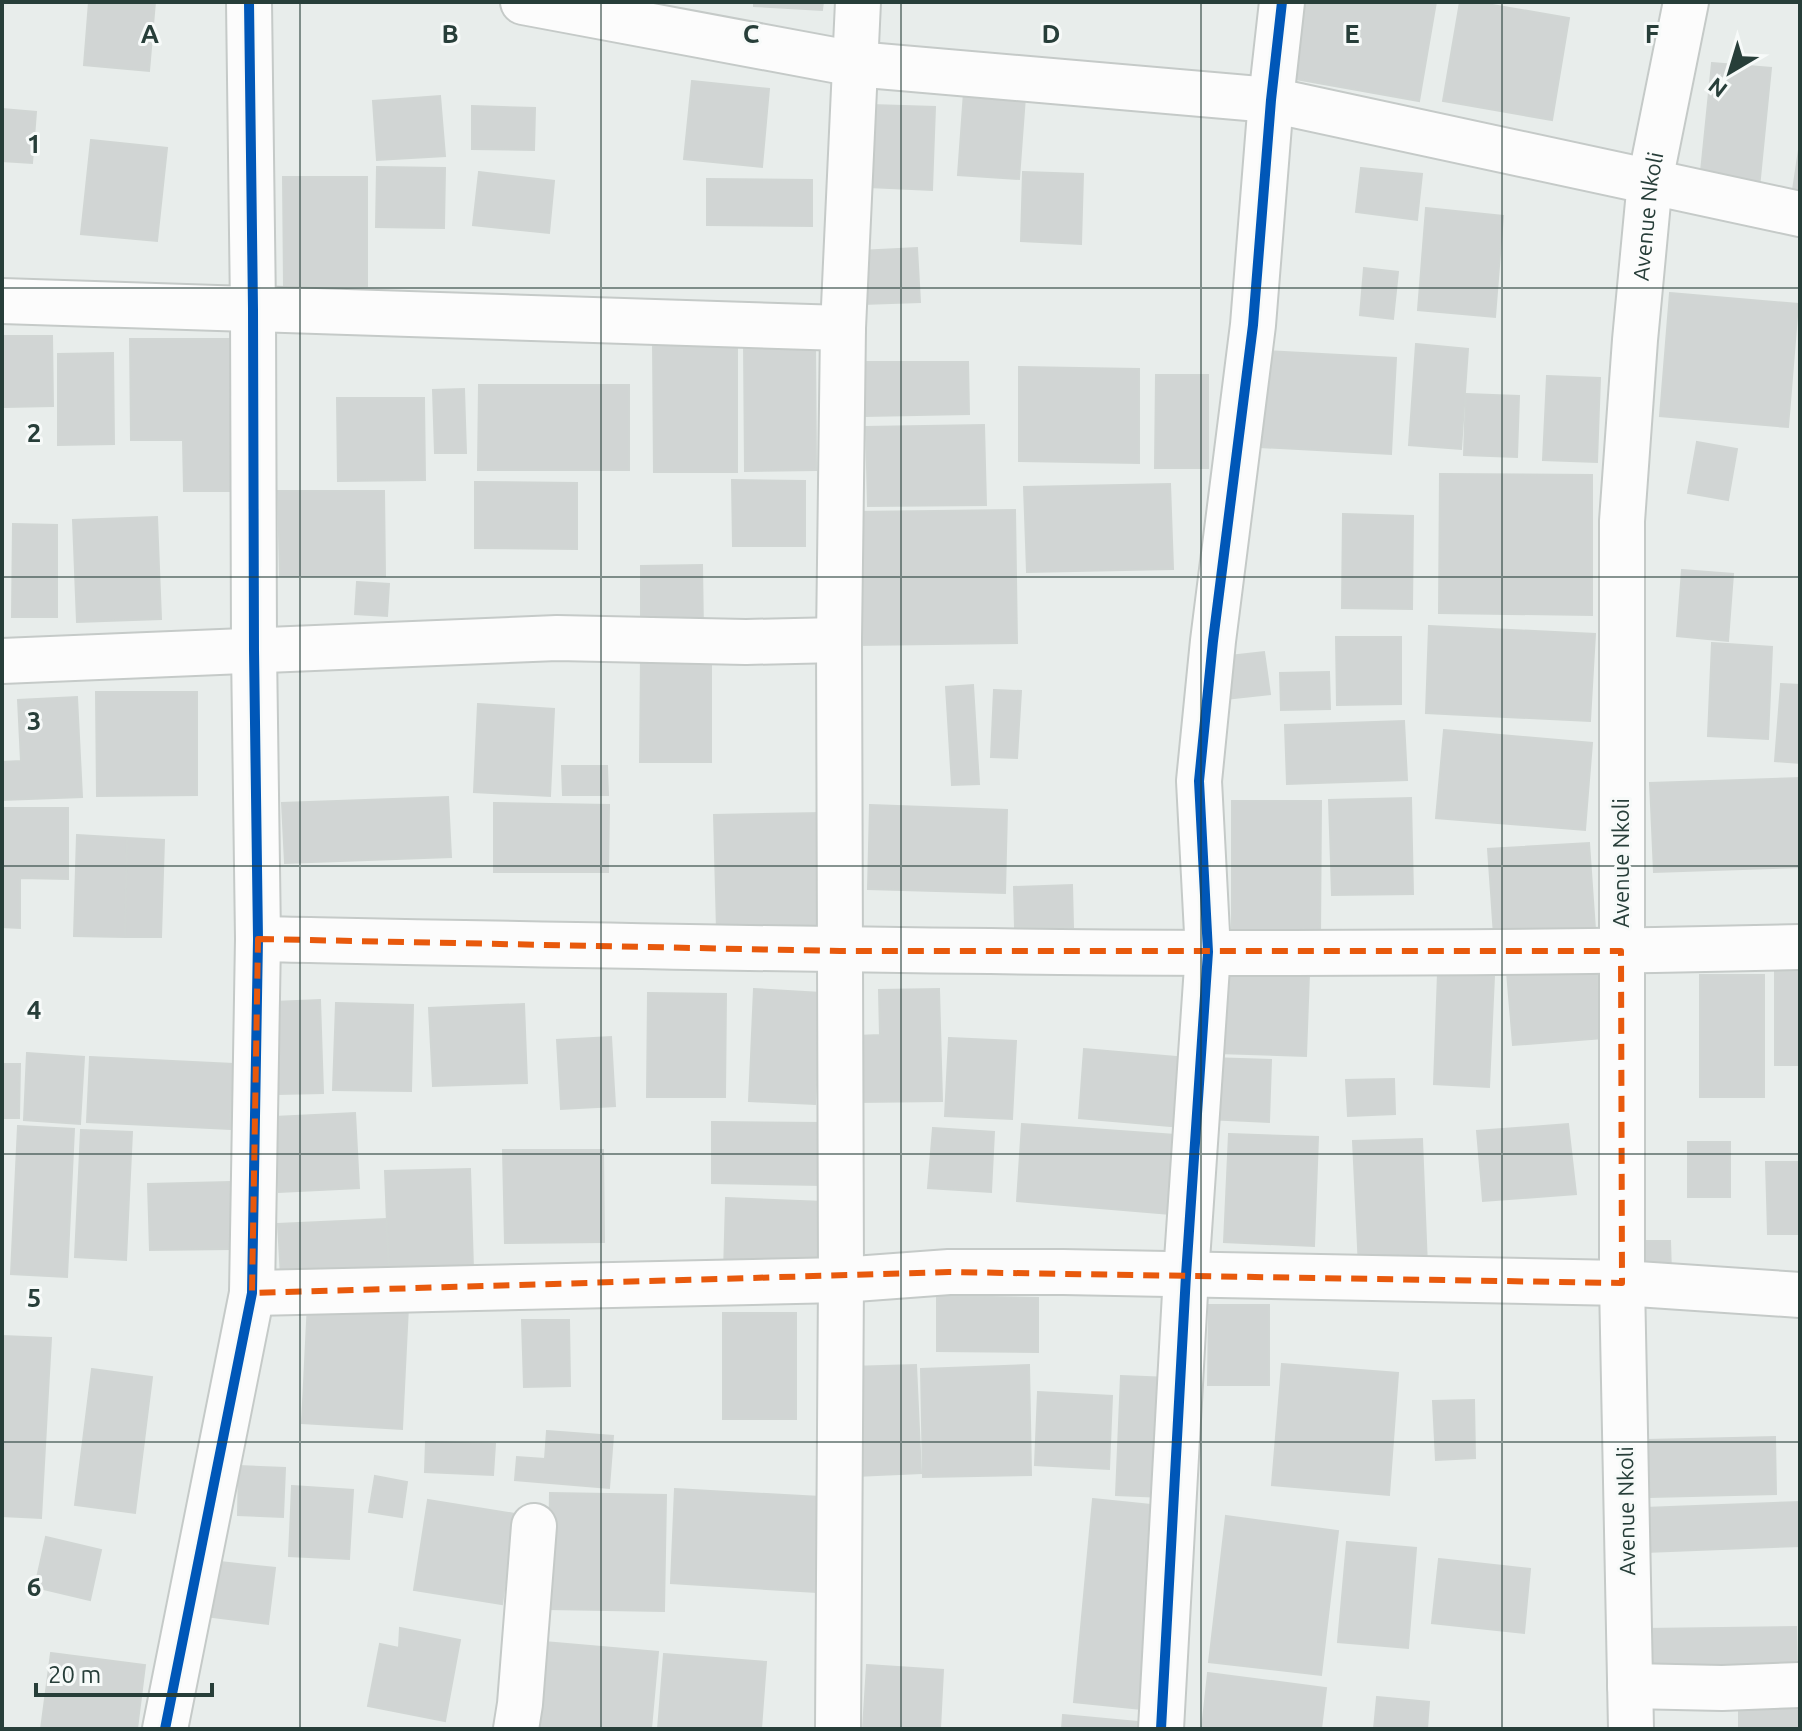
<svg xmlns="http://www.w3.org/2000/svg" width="1802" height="1731" font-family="Ubuntu,sans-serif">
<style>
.building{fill:#d1d5d4;stroke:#d1d6d4;stroke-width:2}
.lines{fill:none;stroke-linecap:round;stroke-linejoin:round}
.minor-casing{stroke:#c5cac8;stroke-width:48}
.minor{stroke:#fcfcfc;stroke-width:44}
.cycleway-casing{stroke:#f7faf9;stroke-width:15}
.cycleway{stroke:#0057b8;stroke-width:10}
.marked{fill:none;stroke:#e8590c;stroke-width:6;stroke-dasharray:16 10;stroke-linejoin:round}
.grid{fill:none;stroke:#273e39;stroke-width:2;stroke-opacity:0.55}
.labels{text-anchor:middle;stroke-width:6;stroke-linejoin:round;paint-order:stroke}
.street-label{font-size:22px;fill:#273e39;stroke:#f7faf9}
.grid-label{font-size:26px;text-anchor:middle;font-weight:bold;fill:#273e39;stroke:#f7faf9;stroke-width:6;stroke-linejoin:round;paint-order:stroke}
</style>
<rect width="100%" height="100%" fill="#e8edeb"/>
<g class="building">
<path d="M 89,2 L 155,2 L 149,71 L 84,65 Z"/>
<path d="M 754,2 L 823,2 L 822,10 L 754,6 Z"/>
<path d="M 1297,2 L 1436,2 L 1419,101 L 1284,77 Z"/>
<path d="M 1460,2 L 1475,2 L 1569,18 L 1552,120 L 1443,101 Z"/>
<path d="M 1712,63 L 1771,68 L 1758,198 L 1699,191 Z"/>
<path d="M 692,81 L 769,89 L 762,167 L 684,159 Z"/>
<path d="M 964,92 L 1025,97 L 1019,179 L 958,175 Z"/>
<path d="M 440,96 L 445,156 L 377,160 L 373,101 Z"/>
<path d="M 871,105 L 935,107 L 932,190 L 869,187 Z"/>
<path d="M 472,106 L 535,108 L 534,150 L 472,149 Z"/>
<path d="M 2,109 L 36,112 L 32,163 L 2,161 Z"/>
<path d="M 91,140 L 167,148 L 157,241 L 81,234 Z"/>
<path d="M 1800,143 L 1800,192 L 1793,190 Z"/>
<path d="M 377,167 L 445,168 L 444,228 L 376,227 Z"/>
<path d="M 1361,168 L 1422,174 L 1417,220 L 1356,212 Z"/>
<path d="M 479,172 L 554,181 L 549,233 L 473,225 Z"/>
<path d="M 1023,172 L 1083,174 L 1081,244 L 1021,241 Z"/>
<path d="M 283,177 L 367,177 L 367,286 L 284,286 Z"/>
<path d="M 707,179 L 812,180 L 812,226 L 707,225 Z"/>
<path d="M 1426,208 L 1503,216 L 1495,317 L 1418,310 Z"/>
<path d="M 917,248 L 920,302 L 863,304 L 860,251 Z"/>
<path d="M 1364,268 L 1398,272 L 1393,319 L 1360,315 Z"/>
<path d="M 1670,293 L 1798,304 L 1788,427 L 1660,416 Z"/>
<path d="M 4,336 L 52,336 L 53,406 L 5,407 Z"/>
<path d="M 130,339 L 234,339 L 236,491 L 184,491 L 183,440 L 131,440 Z"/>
<path d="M 653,342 L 737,342 L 737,472 L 654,472 Z"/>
<path d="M 744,343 L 815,343 L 816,470 L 745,471 Z"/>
<path d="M 1416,344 L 1468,349 L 1461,449 L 1409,445 Z"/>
<path d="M 1265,351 L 1396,358 L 1391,454 L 1260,447 Z"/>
<path d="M 113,353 L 114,444 L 58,445 L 58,354 Z"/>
<path d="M 864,362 L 968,362 L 969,414 L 865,416 Z"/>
<path d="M 1019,367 L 1139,369 L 1139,463 L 1019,461 Z"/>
<path d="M 1156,375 L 1208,375 L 1208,468 L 1155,468 Z"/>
<path d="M 1547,376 L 1600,378 L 1597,462 L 1543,460 Z"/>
<path d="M 479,385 L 629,385 L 629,470 L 478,470 Z"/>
<path d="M 464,389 L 466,453 L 435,453 L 433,390 Z"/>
<path d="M 1466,394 L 1519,396 L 1517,457 L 1464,455 Z"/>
<path d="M 337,398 L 424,398 L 425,480 L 338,481 Z"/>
<path d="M 984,425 L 986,505 L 868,506 L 866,427 Z"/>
<path d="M 1697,442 L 1737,449 L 1728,500 L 1688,493 Z"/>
<path d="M 1440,474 L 1592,475 L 1592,615 L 1439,613 Z"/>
<path d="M 732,480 L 805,481 L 805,546 L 733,546 Z"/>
<path d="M 475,482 L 577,483 L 577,549 L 475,548 Z"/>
<path d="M 1170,484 L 1173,569 L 1027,572 L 1024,487 Z"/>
<path d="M 278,491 L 384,491 L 385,576 L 280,576 Z"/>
<path d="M 1015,510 L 1017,643 L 857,645 L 854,512 Z"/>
<path d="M 1343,514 L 1413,516 L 1412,609 L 1342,608 Z"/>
<path d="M 157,517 L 161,619 L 77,622 L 73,520 Z"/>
<path d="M 13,524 L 57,525 L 57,617 L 12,617 Z"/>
<path d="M 702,565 L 703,631 L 641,631 L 641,566 Z"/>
<path d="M 1682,570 L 1733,574 L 1728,641 L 1677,636 Z"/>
<path d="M 357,582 L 389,584 L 387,616 L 355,614 Z"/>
<path d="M 1429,626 L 1595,634 L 1590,721 L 1426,713 Z"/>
<path d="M 1336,637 L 1401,637 L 1401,704 L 1337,705 Z"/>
<path d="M 1712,643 L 1772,647 L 1768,739 L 1708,736 Z"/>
<path d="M 1264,652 L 1270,694 L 1226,699 L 1221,657 Z"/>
<path d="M 641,655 L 711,655 L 711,762 L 640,762 Z"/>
<path d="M 1329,672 L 1330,709 L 1281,710 L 1280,673 Z"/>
<path d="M 1781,684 L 1800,685 L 1800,763 L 1775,761 Z"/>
<path d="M 973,685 L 979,784 L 952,785 L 946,687 Z"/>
<path d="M 994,690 L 1021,691 L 1017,758 L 991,757 Z"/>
<path d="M 96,692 L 197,692 L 197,795 L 97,796 Z"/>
<path d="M 77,697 L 82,797 L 2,800 L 2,762 L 21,761 L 18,700 Z"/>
<path d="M 478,704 L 554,709 L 550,796 L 474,792 Z"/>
<path d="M 1404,721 L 1407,780 L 1287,784 L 1285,725 Z"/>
<path d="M 1444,730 L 1592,743 L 1585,830 L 1436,818 Z"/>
<path d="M 562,766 L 607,766 L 608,795 L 563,795 Z"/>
<path d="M 1800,778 L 1800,867 L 1654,872 L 1650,783 Z"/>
<path d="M 448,797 L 451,857 L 285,863 L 282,803 Z"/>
<path d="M 1411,798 L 1413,894 L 1332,895 L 1329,800 Z"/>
<path d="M 1232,801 L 1321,801 L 1320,938 L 1232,937 Z"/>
<path d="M 494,803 L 609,805 L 608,872 L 494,872 Z"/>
<path d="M 870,805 L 1007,810 L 1005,893 L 868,889 Z"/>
<path d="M 2,808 L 68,808 L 68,879 L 20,878 L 20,928 L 2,927 Z"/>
<path d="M 822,813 L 824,929 L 717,930 L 714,815 Z"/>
<path d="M 77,835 L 127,838 L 125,937 L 74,936 Z"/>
<path d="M 127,838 L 164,840 L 161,937 L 125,937 Z"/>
<path d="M 1589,843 L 1595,929 L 1494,936 L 1488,849 Z"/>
<path d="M 1072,885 L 1073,927 L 1015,927 L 1014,887 Z"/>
<path d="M 1596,965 L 1603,1038 L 1513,1045 L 1507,972 Z"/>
<path d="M 1221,971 L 1309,974 L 1306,1056 L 1218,1053 Z"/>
<path d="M 1800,971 L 1800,1065 L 1775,1065 L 1775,972 Z"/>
<path d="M 1438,973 L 1494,976 L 1489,1087 L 1434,1084 Z"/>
<rect x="1700" y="975" width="64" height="122"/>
<path d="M 754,989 L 821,993 L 815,1104 L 749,1101 Z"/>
<path d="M 939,989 L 942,1101 L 858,1102 L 857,1036 L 880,1035 L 879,990 Z"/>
<path d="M 648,993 L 726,994 L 725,1097 L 647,1097 Z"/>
<path d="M 320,1000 L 323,1093 L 278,1094 L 274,1002 Z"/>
<path d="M 336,1003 L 413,1005 L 411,1091 L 333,1090 Z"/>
<path d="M 524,1004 L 527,1083 L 433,1086 L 429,1008 Z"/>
<path d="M 611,1037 L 615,1106 L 561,1109 L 557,1040 Z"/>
<path d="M 949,1038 L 1016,1041 L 1012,1119 L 945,1116 Z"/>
<path d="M 1084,1049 L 1187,1058 L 1181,1127 L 1079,1118 Z"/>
<path d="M 27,1053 L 84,1057 L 80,1124 L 24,1120 Z"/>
<path d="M 90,1057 L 233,1064 L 230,1129 L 87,1122 Z"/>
<path d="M 1209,1058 L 1271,1060 L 1269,1122 L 1207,1119 Z"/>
<path d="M 2,1064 L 20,1064 L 19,1118 L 2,1118 Z"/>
<path d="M 1394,1079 L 1395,1114 L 1348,1116 L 1346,1080 Z"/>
<path d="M 355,1113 L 359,1188 L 279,1192 L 275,1117 Z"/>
<path d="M 712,1122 L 822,1123 L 822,1185 L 712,1183 Z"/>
<path d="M 1022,1124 L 1175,1135 L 1170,1214 L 1017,1201 Z"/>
<path d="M 1568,1124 L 1576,1194 L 1483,1201 L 1477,1131 Z"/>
<path d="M 18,1126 L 74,1129 L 67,1277 L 11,1274 Z"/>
<path d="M 933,1128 L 994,1132 L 991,1192 L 928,1188 Z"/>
<path d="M 81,1130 L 132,1132 L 126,1260 L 75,1257 Z"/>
<path d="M 1229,1134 L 1318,1137 L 1314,1246 L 1224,1242 Z"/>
<path d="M 1422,1139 L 1427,1266 L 1359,1268 L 1353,1141 Z"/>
<rect x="1688" y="1142" width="42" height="55"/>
<path d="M 503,1150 L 603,1150 L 604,1242 L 505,1243 Z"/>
<path d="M 1766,1162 L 1800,1162 L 1800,1234 L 1768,1234 Z"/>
<path d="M 470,1169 L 473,1269 L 389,1273 L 385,1171 Z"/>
<path d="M 230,1182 L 232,1249 L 150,1250 L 148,1184 Z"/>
<path d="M 726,1198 L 824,1202 L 822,1276 L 724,1273 Z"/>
<path d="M 386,1219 L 389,1273 L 281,1277 L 278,1224 Z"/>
<path d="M 1635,1241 L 1670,1241 L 1671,1273 L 1636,1273 Z"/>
<path d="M 937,1296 L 1038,1298 L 1038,1352 L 937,1351 Z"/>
<path d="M 308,1302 L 408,1307 L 402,1429 L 302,1423 Z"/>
<path d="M 1209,1305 L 1269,1305 L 1269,1385 L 1208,1385 Z"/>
<rect x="723" y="1313" width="73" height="106"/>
<path d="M 522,1320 L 569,1320 L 570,1386 L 524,1387 Z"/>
<path d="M 2,1336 L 51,1338 L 41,1518 L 2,1516 Z"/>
<path d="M 1282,1364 L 1398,1373 L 1389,1495 L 1272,1485 Z"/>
<path d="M 916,1365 L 921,1473 L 856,1476 L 850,1367 Z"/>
<path d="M 1029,1365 L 1031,1475 L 923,1477 L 921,1369 Z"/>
<path d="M 92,1369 L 152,1377 L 135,1513 L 75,1505 Z"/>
<path d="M 1121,1376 L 1170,1378 L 1165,1497 L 1116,1495 Z"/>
<path d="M 1038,1392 L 1112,1396 L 1109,1469 L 1035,1465 Z"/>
<path d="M 1474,1400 L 1475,1458 L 1436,1460 L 1433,1401 Z"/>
<path d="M 547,1431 L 613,1436 L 609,1488 L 515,1480 L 517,1457 L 545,1459 Z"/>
<path d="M 1775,1437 L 1776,1494 L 1650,1497 L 1647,1440 Z"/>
<path d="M 426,1442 L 495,1444 L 493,1475 L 425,1472 Z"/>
<path d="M 239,1466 L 285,1468 L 283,1517 L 238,1515 Z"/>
<path d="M 375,1476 L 407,1482 L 402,1517 L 369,1512 Z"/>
<path d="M 292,1486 L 353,1490 L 349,1559 L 289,1556 Z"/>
<path d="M 675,1489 L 820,1497 L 816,1592 L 671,1583 Z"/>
<path d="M 550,1493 L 666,1495 L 664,1611 L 548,1609 Z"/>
<path d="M 1093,1499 L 1160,1506 L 1141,1709 L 1074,1702 Z"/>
<path d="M 428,1500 L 515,1514 L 502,1604 L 414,1590 Z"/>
<path d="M 1800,1502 L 1800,1546 L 1646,1552 L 1645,1508 Z"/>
<path d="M 1226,1516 L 1338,1531 L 1321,1675 L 1209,1662 Z"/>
<path d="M 46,1537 L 101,1550 L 90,1600 L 35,1587 Z"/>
<path d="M 1347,1542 L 1416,1548 L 1408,1648 L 1338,1642 Z"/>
<path d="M 1439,1559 L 1530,1569 L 1524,1633 L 1432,1623 Z"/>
<path d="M 211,1561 L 275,1568 L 268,1624 L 204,1616 Z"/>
<path d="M 1796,1627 L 1797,1676 L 1646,1679 L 1645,1629 Z"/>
<path d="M 400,1628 L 460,1640 L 445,1721 L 368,1706 L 380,1644 L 399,1648 Z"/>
<path d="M 544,1642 L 658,1652 L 651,1729 L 536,1729 Z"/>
<path d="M 51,1653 L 145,1665 L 137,1729 L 41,1729 Z"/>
<path d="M 664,1654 L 766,1662 L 761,1729 L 658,1729 Z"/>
<path d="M 867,1665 L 943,1670 L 940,1729 L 863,1729 Z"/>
<path d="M 1208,1673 L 1326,1688 L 1321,1729 L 1202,1729 Z"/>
<path d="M 1377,1697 L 1429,1702 L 1427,1729 L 1374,1729 Z"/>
<path d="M 1800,1702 L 1800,1729 L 1739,1729 L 1739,1704 Z"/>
<path d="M 1063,1715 L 1137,1722 L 1137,1729 L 1062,1729 Z"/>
</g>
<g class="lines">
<g class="minor-casing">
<g id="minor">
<path d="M 523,2 L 855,64 L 1271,100 L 1800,214"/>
<path d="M 2,301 L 843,328"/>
<path d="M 2,661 L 557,638 L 746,642 L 839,640"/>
<path d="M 258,939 C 772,949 1286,960 1800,947"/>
<path d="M 252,1293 L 841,1280 L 949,1272 L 1063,1272 L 1622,1283 L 1800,1295"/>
<path d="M 1630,1686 L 1722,1688 L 1800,1685"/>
<path d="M 165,1729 L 252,1293 L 258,939 L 254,650 L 253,309 L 249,2"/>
<path d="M 516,1729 L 520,1704 L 534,1526"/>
<path d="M 838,1729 L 841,1280 L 839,640 L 843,328 L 858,2"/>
<path d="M 1161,1729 L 1186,1275 L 1208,952 L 1199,781 L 1213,641 L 1253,325 L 1271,100 L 1282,2"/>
<path id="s1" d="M 1631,1729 L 1622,1283 L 1622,521 L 1635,340 L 1650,181 L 1686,2"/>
</g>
</g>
<use href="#minor" class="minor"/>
<g class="cycleway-casing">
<g id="cycleway">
<path d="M 165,1729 L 252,1293 L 258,939 L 254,650 L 253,309 L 249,2"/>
<path d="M 1161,1729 L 1186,1275 L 1208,952 L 1199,781 L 1213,641 L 1253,325 L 1271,100 L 1282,2"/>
</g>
</g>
<use href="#cycleway" class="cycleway"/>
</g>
<path class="marked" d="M 258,939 L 840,951 L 1621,951 L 1622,1283 L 949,1272 L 252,1293 Z"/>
<path class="grid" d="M 300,2 L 300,1729M 601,2 L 601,1729M 901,2 L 901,1729M 1201,2 L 1201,1729M 1502,2 L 1502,1729M 2,288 L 1800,288M 2,577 L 1800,577M 2,866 L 1800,866M 2,1154 L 1800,1154M 2,1442 L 1800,1442"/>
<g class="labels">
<g class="street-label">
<text dy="8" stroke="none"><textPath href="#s1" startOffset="1514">Avenue Nkoli</textPath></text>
<text transform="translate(1621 863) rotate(-90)" y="8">Avenue Nkoli</text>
<text transform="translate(1626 1511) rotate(-91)" y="8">Avenue Nkoli</text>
</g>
</g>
<g class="grid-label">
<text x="150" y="43">A</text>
<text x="450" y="43">B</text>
<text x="751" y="43">C</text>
<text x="1051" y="43">D</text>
<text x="1352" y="43">E</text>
<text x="1652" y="43">F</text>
<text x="34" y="153">1</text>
<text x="34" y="442">2</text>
<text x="34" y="730">3</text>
<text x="34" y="1019">4</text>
<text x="34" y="1307">5</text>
<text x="34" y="1596">6</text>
</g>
<rect width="1802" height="1731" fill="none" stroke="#273e39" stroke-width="8"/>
<g transform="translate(1730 72) rotate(218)" stroke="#f7faf9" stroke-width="6" paint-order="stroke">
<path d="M0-6L14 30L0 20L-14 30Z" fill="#273e39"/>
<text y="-12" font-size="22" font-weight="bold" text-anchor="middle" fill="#273e39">N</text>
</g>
<path d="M36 1683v12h176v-12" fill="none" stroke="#273e39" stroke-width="4"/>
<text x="48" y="1683" font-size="24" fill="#273e39" stroke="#f7faf9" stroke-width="6" paint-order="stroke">20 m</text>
</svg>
